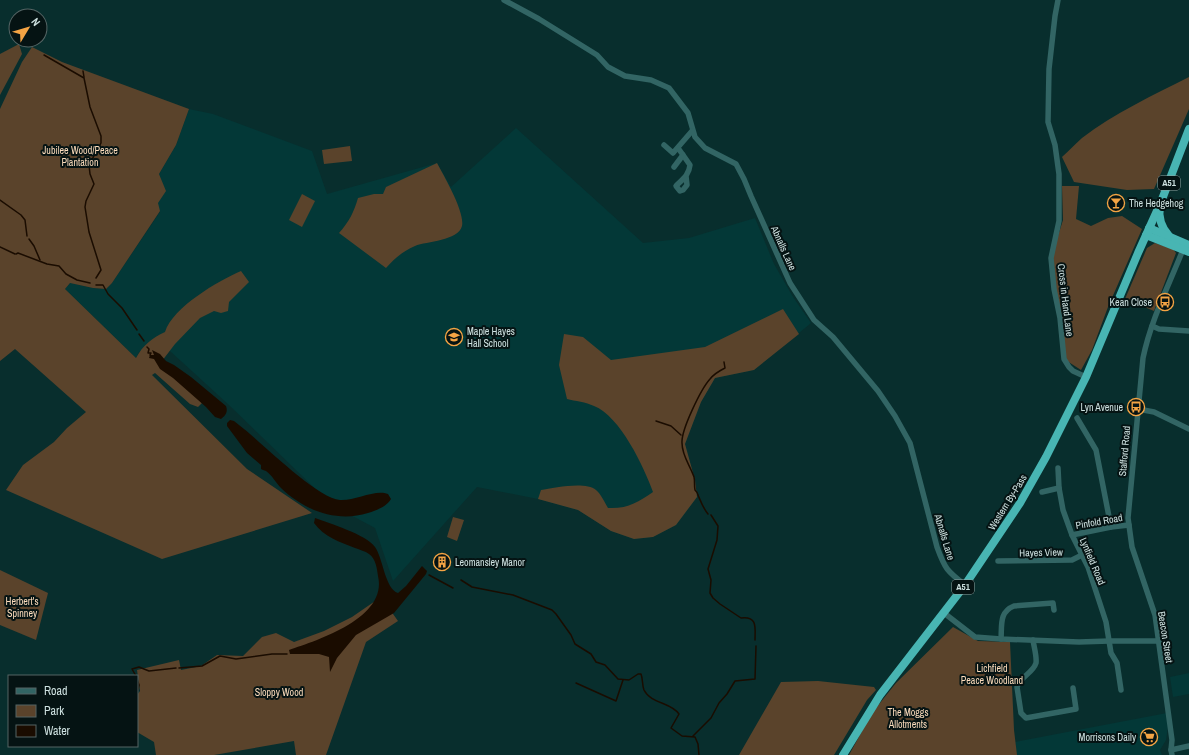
<svg xmlns="http://www.w3.org/2000/svg" width="1189" height="755" font-family="'Archivo Narrow',sans-serif">
<style>
.built{fill:#033837}
.green{fill:#5a432b}
.water{fill:#1a0c00}
.lines{fill:none;stroke-linecap:round;stroke-linejoin:round}
.stream{stroke:#1a0c00;stroke-width:1.5}
.minor{stroke:#326564;stroke-width:5.5}
.highway{stroke:#48b5b3;stroke-width:8}
.labels{text-anchor:middle;stroke-width:4;stroke-linejoin:round;paint-order:stroke}
.shield{fill:#051313;stroke:#92a3a2;stroke-width:1}
.shield-label{font-size:9px;font-weight:bold;fill:#cee1e0}
.park-label{font-size:10px;fill:#fcdcbc;stroke:#051313}
.poi-label{font-size:10px;fill:#cee1e0;stroke:#051313;text-anchor:start}
.street-label{font-size:10px;fill:#cee1e0;stroke:#051313}
</style>
<rect width="100%" height="100%" fill="#082e2d"/>
<g class="built">
<path d="M 189,109 L 213,114 L 312,151 L 327,194 L 437,163 L 451,187 L 516,128 L 643,243 L 689,238 L 755,218 L 774,264 L 793,297 L 811,323 L 754,370 L 715,378 L 701,402 L 685,444 L 695,480 L 697,497 L 676,525 L 653,537 L 634,539 L 611,531 L 578,510 L 538,499 L 477,487 L 393,581 L 375,528 L 332,505 L 229,405 L 170,351 L 139,352 L 136,358 L 65,289 L 70,283 L 93,288 L 106,289 L 112,283 L 160,212 L 157,203 L 165,191 L 159,174 L 176,145 Z"/>
<path d="M 1189,673 L 1189,694 L 1173,697 L 1170,677 Z"/>
<path d="M 1167,713 L 1168,727 L 1166,740 L 1160,750 L 1162,755 L 1016,755 L 1015,742 Z"/>
</g>
<g class="green">
<path d="M 19,44 L 22,54 L 0,95 L 0,54 Z"/>
<path d="M 32,47 L 62,62 L 189,109 L 176,145 L 159,174 L 166,191 L 158,203 L 160,211 L 112,283 L 106,289 L 93,288 L 70,283 L 65,289 L 136,358 C 143,345 152,338 165,332 C 173,307 218,281 241,271 L 249,282 L 229,302 L 228,311 L 221,313 L 214,311 L 200,318 L 175,344 L 162,361 L 202,403 L 198,407 L 190,404 L 155,373 L 152,375 L 247,469 L 312,513 L 162,559 L 6,490 L 23,465 L 54,442 L 67,428 L 86,412 L 15,349 L 0,361 L 0,109 L 22,62 Z"/>
<path d="M 1189,77 L 1189,109 L 1154,189 L 1127,190 L 1074,182 L 1062,157 C 1069,151 1075,144 1082,138 C 1114,113 1154,95 1189,77 Z"/>
<path d="M 350,146 L 352,161 L 324,164 L 322,150 Z"/>
<path d="M 437,163 C 444,176 465,212 462,226 C 458,241 427,241 415,246 C 402,252 395,258 386,268 L 339,233 C 349,222 354,212 358,198 L 374,194 L 383,194 L 386,187 Z"/>
<path d="M 1062,186 L 1079,186 L 1076,219 L 1091,226 L 1108,218 L 1122,216 L 1142,229 L 1108,307 L 1092,350 L 1081,370 L 1064,359 L 1051,258 L 1063,220 Z"/>
<path d="M 302,194 L 315,201 L 302,227 L 289,220 Z"/>
<path d="M 1155,243 L 1173,249 L 1176,253 L 1154,311 L 1125,299 L 1147,248 Z"/>
<path d="M 783,309 L 799,334 L 754,370 L 715,378 L 701,402 L 685,444 L 695,480 L 697,497 L 676,525 L 653,537 L 634,539 L 611,531 L 578,510 L 538,499 L 541,490 C 554,488 585,481 596,490 C 601,494 605,503 608,508 C 628,509 638,502 653,492 C 644,467 620,416 594,406 C 586,402 575,401 567,399 L 559,365 L 564,334 L 583,337 L 611,360 L 705,347 Z"/>
<path d="M 453,517 L 464,520 L 457,541 L 447,537 Z"/>
<path d="M 0,570 L 48,593 L 36,640 L 0,625 Z"/>
<path d="M 381,597 L 398,621 L 366,642 L 326,755 L 296,755 L 294,741 L 214,755 L 156,755 L 154,742 L 137,732 L 137,695 L 140,691 L 137,670 L 179,660 L 181,670 L 201,666 L 217,655 L 243,656 L 262,637 L 276,633 L 294,642 L 324,631 L 352,617 Z"/>
<path d="M 953,627 L 978,641 L 1010,642 L 1014,730 L 1017,755 L 849,755 L 872,713 L 896,683 Z"/>
<path d="M 818,681 L 874,687 L 876,690 L 867,700 L 834,755 L 739,755 L 781,682 Z"/>
</g>
<g class="water">
<path d="M 152,350 L 160,354 L 166,361 L 174,365 L 191,377 L 226,406 C 228,412 226,415 221,419 L 215,417 L 206,407 L 173,378 L 160,369 L 154,359 L 149,358 L 150,355 L 154,355 Z"/>
<path d="M 230,420 L 234,421 L 244,429 C 264,445 317,498 340,500 C 355,501 375,489 388,494 L 391,499 C 386,507 377,510 368,513 C 336,523 304,510 281,488 C 276,483 272,475 266,471 C 264,470 262,470 261,469 L 261,465 L 247,453 L 227,426 L 227,423 Z"/>
<path d="M 315,518 C 329,523 367,535 375,547 C 383,558 385,589 398,593 L 406,586 L 422,566 L 427,571 L 426,574 L 394,613 L 356,635 L 337,658 L 330,672 L 329,657 L 319,654 L 290,654 L 289,650 C 318,640 388,618 378,576 C 377,569 376,559 369,554 C 365,551 360,550 355,548 C 340,542 324,537 314,523 Z"/>
</g>
<g class="lines">
<g class="stream">
<path d="M 44,55 L 84,78 L 90,107 L 101,136 L 101,143 L 89,165 L 90,174 L 94,184 L 86,201 L 85,207 L 89,232 L 101,270 L 96,278"/>
<path d="M 83,71 L 84,77"/>
<path d="M 0,200 L 21,215 L 25,220 L 27,236"/>
<path d="M 29,239 L 34,246 L 40,260"/>
<path d="M 0,247 L 15,254"/>
<path d="M 16,254 L 18,253 L 47,264 L 59,266 L 66,274 L 77,280 L 90,283"/>
<path d="M 96,285 L 103,285 L 108,294 L 122,308 L 137,330"/>
<path d="M 139,334 L 144,341"/>
<path d="M 147,347 L 149,349 L 148,353 L 151,353 L 150,355"/>
<path d="M 656,421 L 671,426 L 681,435"/>
<path d="M 708,514 C 703,508 701,502 698,495 C 698,493 696,491 695,490 C 694,486 695,481 694,477 C 690,465 682,456 682,443 C 681,430 701,389 710,379 C 714,374 719,371 725,368 L 724,362"/>
<path d="M 711,515 L 718,526 L 717,540 L 708,569 L 711,580 L 710,593 L 713,598 L 720,604 L 741,618 C 758,616 755,628 755,640"/>
<path d="M 429,575 L 453,588"/>
<path d="M 461,580 L 472,587 L 513,595 L 552,610 L 556,614 L 571,635 L 575,644 L 591,654 L 596,662 L 605,665 L 618,679 L 629,680 L 638,674 L 641,674 C 643,679 642,685 644,690 C 651,704 671,702 679,714 L 671,728 L 682,736 L 695,737 L 698,744 L 699,755"/>
<path d="M 179,668 L 202,666 L 220,656 L 236,659 L 272,654 L 287,654"/>
<path d="M 136,676 L 132,669 L 139,667 L 149,671 L 176,668"/>
<path d="M 137,679 L 139,685 L 137,693"/>
<path d="M 576,683 L 616,701 L 623,680"/>
<path d="M 693,736 L 711,718 L 719,703 L 727,694 L 735,681 L 755,679 L 756,646"/>
</g>
<g class="minor">
<path d="M 504,0 L 539,19 L 597,55 L 608,67 L 625,76 L 651,80 L 669,88 L 688,113 L 695,137 L 705,148 L 736,164 L 744,179 L 751,196 L 790,283 L 814,320 L 833,337 L 878,391 L 895,416 L 910,443 L 937,547 C 945,569 947,571 965,585"/>
<path d="M 1058,0 L 1055,16 L 1049,69 L 1048,122 L 1055,145 L 1059,174 L 1059,221 L 1051,258 L 1054,289 L 1060,318 L 1064,359 L 1069,367 L 1073,371 L 1086,377"/>
<path d="M 664,145 L 673,153 L 692,131"/>
<path d="M 683,155 L 690,165 C 689,175 683,179 676,186 L 680,191 L 683,190 L 687,185 L 686,176"/>
<path d="M 674,167 L 683,155 L 678,148"/>
<path d="M 1152,326 L 1159,329 L 1189,331"/>
<path d="M 1138,409 L 1154,412 L 1189,429"/>
<path d="M 1077,418 L 1096,450 L 1111,527"/>
<path d="M 1058,468 L 1059,488 L 1063,510 L 1072,535 L 1088,567 L 1106,622 L 1111,653 L 1117,663 L 1121,690"/>
<path d="M 1042,492 L 1059,488"/>
<path d="M 1072,535 L 1111,527 L 1129,525"/>
<path d="M 998,561 L 1072,560 L 1082,555"/>
<path d="M 944,613 L 975,637 L 1001,639 L 1079,642 L 1109,641 L 1159,641"/>
<path d="M 1001,639 C 1002,625 999,612 1014,606 L 1053,603 L 1054,610"/>
<path d="M 1033,640 C 1034,647 1037,657 1036,663 C 1033,673 1020,677 1017,687 L 1021,713 L 1026,718 L 1076,709 L 1073,688"/>
<path d="M 1171,750 L 1189,746"/>
<path d="M 1172,755 L 1171,750 L 1172,740 L 1155,615 L 1132,547 L 1128,518 L 1143,358 C 1151,319 1170,283 1184,247"/>
</g>
<g class="highway">
<path d="M 1160,206 C 1158,217 1162,228 1169,236"/>
<path d="M 1149,228 L 1189,245"/>
<path d="M 1146,235 L 1189,252"/>
<path d="M 843,755 L 880,695 L 965,585 L 1020,503 L 1046,457 L 1086,377 L 1138,253 L 1161,202 L 1189,129"/>
</g>
</g>
<defs>
<g id="bar-ring" transform="scale(0.9)"><circle r="9.5" fill="#051313" stroke="#f4a444" stroke-width="1.5"/><path d="M-6-5H6L.8 .8V4.5H3.5V6h-7V4.5H-.8V.8Z" fill="#f4a444"/></g>
<g id="bus-ring" transform="scale(0.9)"><circle r="9.5" fill="#051313" stroke="#f4a444" stroke-width="1.5"/><path d="M-5-6H5V4H4V6H2V4H-2V6H-4V4H-5ZM-3.5-4V0h7V-4ZM-3.5 1.2v1.5H-2V1.2ZM2 1.2v1.5H3.5V1.2Z" fill="#f4a444"/></g>
<g id="school-ring" transform="scale(0.9)"><circle r="9.5" fill="#051313" stroke="#f4a444" stroke-width="1.5"/><path d="M0-5L7-2L0 1L-7-2ZM-4 1L0 2.5L4 1V4Q0 6-4 4Z" fill="#f4a444"/></g>
<g id="building-ring" transform="scale(0.9)"><circle r="9.5" fill="#051313" stroke="#f4a444" stroke-width="1.5"/><path d="M-4-6H4V6H1V3H-1V6H-4ZM-2.5-4.3h1.7v1.8h-1.7ZM.8-4.3h1.7v1.8H.8ZM-2.5-1h1.7V.8h-1.7ZM.8-1h1.7V.8H.8Z" fill="#f4a444"/></g>
<g id="supermarket-ring" transform="scale(0.9)"><circle r="9.5" fill="#051313" stroke="#f4a444" stroke-width="1.5"/><path d="M-6-5.5h2.5l.6 2H6L4.5 2H-2.5L-4.4-4H-6ZM-1.5 3.2a1.3 1.3 0 1 0 .1 0ZM3 3.2a1.3 1.3 0 1 0 .1 0Z" fill="#f4a444"/></g>
</defs>
<g fill-rule="evenodd">
<use href="#bar-ring" x="1116" y="203"/>
<use href="#bus-ring" x="1165" y="302"/>
<use href="#school-ring" x="454" y="337"/>
<use href="#bus-ring" x="1136" y="407"/>
<use href="#building-ring" x="442" y="562"/>
<use href="#supermarket-ring" x="1149" y="737"/>
</g>
<g class="labels">
<g class="shield">
<rect x="1158" y="176" width="22" height="14" rx="3"/>
<rect x="952" y="580" width="22" height="14" rx="3"/>
</g>
<g class="shield-label">
<text x="1169" y="186">A51</text>
<text x="963" y="590">A51</text>
</g>
<g class="park-label">
<text x="80" y="154">Jubilee Wood/Peace<tspan x="80" dy="12">Plantation</tspan></text>
<text x="22" y="605">Herbert's<tspan x="22" dy="12">Spinney</tspan></text>
<text x="992" y="672">Lichfield<tspan x="992" dy="12">Peace Woodland</tspan></text>
<text x="279" y="696">Sloppy Wood</text>
<text x="908" y="716">The Moggs<tspan x="908" dy="12">Allotments</tspan></text>
</g>
<g class="poi-label">
<text x="1129" y="207">The Hedgehog</text>
<text x="1152" y="306" text-anchor="end">Kean Close</text>
<text x="467" y="335">Maple Hayes<tspan x="467" dy="12">Hall School</tspan></text>
<text x="1123" y="411" text-anchor="end">Lyn Avenue</text>
<text x="455" y="566">Leomansley Manor</text>
<text x="1136" y="741" text-anchor="end">Morrisons Daily</text>
</g>
<g class="street-label">
<text transform="translate(784 248) rotate(66)" y="4">Abnalls Lane</text>
<text transform="translate(1066 300) rotate(83)" y="4">Cross in Hand Lane</text>
<text transform="translate(1124 451) rotate(-85)" y="4">Stafford Road</text>
<text transform="translate(1007 502) rotate(-58)" y="4">Western By-Pass</text>
<text transform="translate(1099 521) rotate(-10)" y="4">Pinfold Road</text>
<text transform="translate(945 537) rotate(73)" y="4">Abnalls Lane</text>
<text transform="translate(1041 552) rotate(-1)" y="4">Hayes View</text>
<text transform="translate(1093 561) rotate(67)" y="4">Lynfield Road</text>
<text transform="translate(1166 637) rotate(81)" y="4">Beacon Street</text>
</g>
</g>
<rect x="8" y="675" width="130" height="72" fill="#051313" stroke="#556565"/>
<rect x="16" y="688" width="20" height="6" fill="#326564" stroke="#556565"/>
<text x="44" y="695" font-size="12" fill="#cee1e0">Road</text>
<rect x="16" y="705" width="20" height="12" fill="#5a432b" stroke="#556565"/>
<text x="44" y="715" font-size="12" fill="#cee1e0">Park</text>
<rect x="16" y="725" width="20" height="12" fill="#1a0c00" stroke="#556565"/>
<text x="44" y="735" font-size="12" fill="#cee1e0">Water</text>
<g transform="translate(28 28) rotate(52)"><circle r="19" fill="#051313" stroke="#556565"/>
<path d="M0-3L7 15L0 10L-7 15Z" fill="#f4a444"/>
<text y="-6" font-size="11" font-weight="bold" text-anchor="middle" fill="#cee1e0">N</text>
</g>
</svg>
